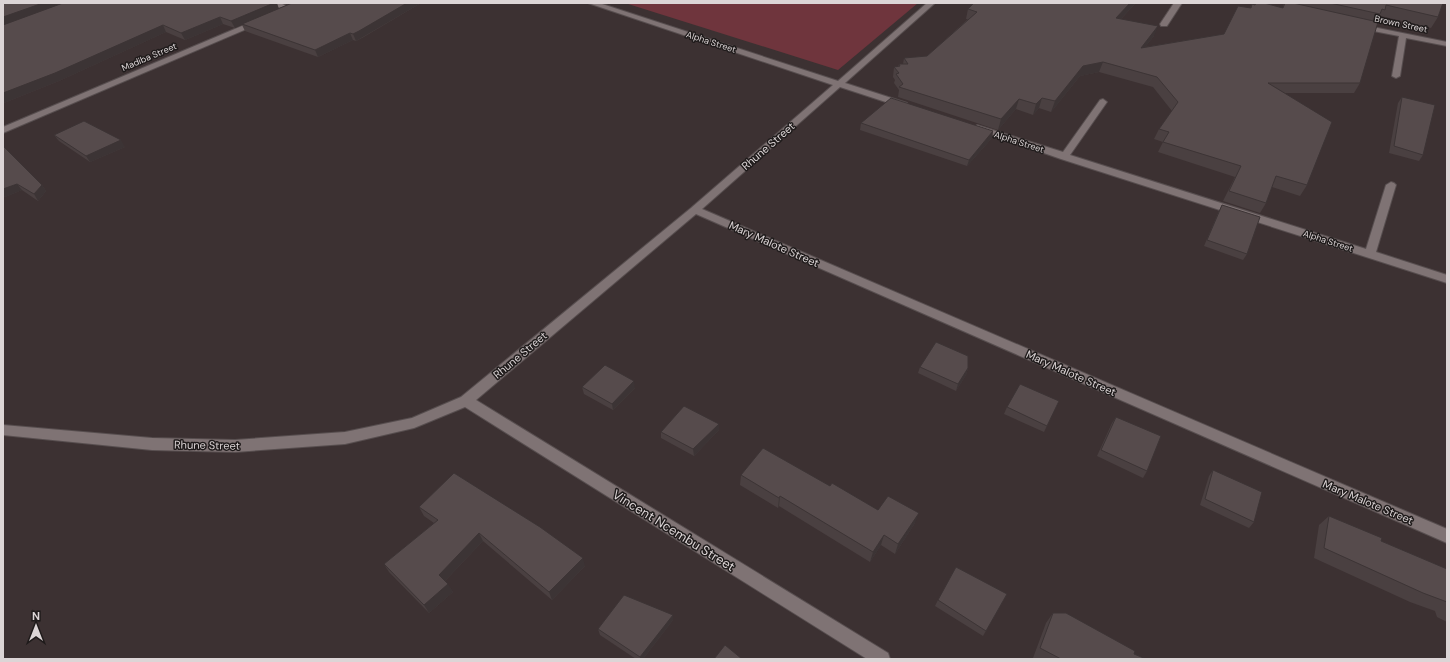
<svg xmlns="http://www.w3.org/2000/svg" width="1450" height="662" font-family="'DM Sans',sans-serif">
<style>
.green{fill:#6f353d}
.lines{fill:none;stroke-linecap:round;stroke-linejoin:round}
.street-casing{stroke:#574e4f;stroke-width:2}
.street{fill:#7f7374;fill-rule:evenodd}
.wall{fill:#4a4041}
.shaded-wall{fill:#3c3435}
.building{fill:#564b4c;stroke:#3c3435}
.labels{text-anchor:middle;stroke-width:3;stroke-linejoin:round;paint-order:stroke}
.far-street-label{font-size:9px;fill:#dcd5d6;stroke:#1f1b1b}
.street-label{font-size:11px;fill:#dcd5d6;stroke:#1f1b1b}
.near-street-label{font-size:13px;fill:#dcd5d6;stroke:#1f1b1b}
</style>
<rect width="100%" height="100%" fill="#3c3132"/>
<path class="green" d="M 625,3 L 918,3 L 838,70 Z"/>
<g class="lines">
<g class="street-casing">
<g id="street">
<path d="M 269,3 L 280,3 L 293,9 L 286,11 Z"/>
<path d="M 588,3 L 599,3 L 838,81 L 927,3 L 935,3 L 845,83 L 907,103 L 907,107 L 901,107 L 840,87 L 702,209 L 1447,529 L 1447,543 L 696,214 L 476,400 L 888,653 L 890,659 L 867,659 L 465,407 L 414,428 L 345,444 L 235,452 L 152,450 L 3,435 L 3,425 L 152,438 L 235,440 L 345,432 L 412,418 L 461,397 L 691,208 L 833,85 Z"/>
<path d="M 1174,3 L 1182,3 L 1167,26 L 1161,26 L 1160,24 Z"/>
<path d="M 256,20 L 263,22 L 3,133 L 3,127 Z"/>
<path d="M 1358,24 L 1447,42 L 1447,46 L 1406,38 L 1400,76 L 1396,78 L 1392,76 L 1399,36 L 1358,28 Z"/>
<path d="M 1103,99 L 1107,102 L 1070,155 L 1366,249 L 1386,185 L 1391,182 L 1394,183 L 1396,185 L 1376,252 L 1447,275 L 1447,283 L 1061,159 L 972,128 L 977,125 L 980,126 L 1063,152 L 1100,100 Z"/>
</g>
</g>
<use href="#street" class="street"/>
</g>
<g class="wall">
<path d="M 3,3 L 279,8 L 288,5 L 284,3 L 421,3 L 362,38 L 356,41 L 353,40 L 318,57 L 245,31 L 242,25 L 235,28 L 223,24 L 185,40 L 166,32 L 59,81 L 4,103 L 3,102 Z"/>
<path d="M 973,3 L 1136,3 L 1121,19 L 1154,36 L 1145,47 L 1224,34 L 1250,8 L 1252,4 L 1283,8 L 1284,3 L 1443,3 L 1438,17 L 1431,28 L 1381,16 L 1379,21 L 1376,20 L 1360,83 L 1354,93 L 1285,93 L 1307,185 L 1300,196 L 1272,187 L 1266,203 L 1260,213 L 1223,201 L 1235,177 L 1158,152 L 1163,142 L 1154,139 L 1159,129 L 1172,111 L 1153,87 L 1099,72 L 1080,76 L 1051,112 L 1039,108 L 1033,115 L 1016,109 L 998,130 L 898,97 L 899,90 L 894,83 L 895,80 L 893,77 L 894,67 L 898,67 L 899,64 L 903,64 L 904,58 L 927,56 L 968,19 L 966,19 L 968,9 L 973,4 L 972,4 Z"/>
<path d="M 1402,97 L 1423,155 L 1419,161 L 1389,153 L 1398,103 Z"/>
<path d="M 861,123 L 993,131 L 992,138 L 967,166 L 860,130 Z"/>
<path d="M 54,135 L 125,147 L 90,162 L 59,141 Z"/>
<path d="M 3,146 L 42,185 L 46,191 L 38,201 L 22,190 L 5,197 L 3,195 Z"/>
<path d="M 1222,205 L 1247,254 L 1243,260 L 1204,246 L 1219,211 Z"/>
<path d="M 920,367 L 968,368 L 966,375 L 956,391 L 918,373 Z"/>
<path d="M 582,387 L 635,388 L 613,410 L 584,394 Z"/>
<path d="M 1059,401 L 1044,432 L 1004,414 L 1007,407 Z"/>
<path d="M 1116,417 L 1147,471 L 1143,478 L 1097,456 L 1112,423 Z"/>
<path d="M 719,424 L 719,430 L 694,456 L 661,438 L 661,432 Z"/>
<path d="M 1213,470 L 1254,522 L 1249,528 L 1200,505 L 1209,476 Z"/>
<path d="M 741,475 L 830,486 L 878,510 L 915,523 L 895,554 L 881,545 L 870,562 L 779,506 L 778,508 L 740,485 Z"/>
<path d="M 419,507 L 585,566 L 552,600 L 483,541 L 445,581 L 453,592 L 429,613 L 389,572 L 384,564 L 434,523 L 424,516 Z"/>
<path d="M 1329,516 L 1381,541 L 1447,569 L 1447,622 L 1437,617 L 1435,611 L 1410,602 L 1314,558 L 1319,525 Z"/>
<path d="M 1007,594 L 983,636 L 935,606 L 938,600 Z"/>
<path d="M 1053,613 L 1134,654 L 1146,659 L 1035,659 L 1033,658 L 1046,623 Z"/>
<path d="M 673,615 L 673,620 L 643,659 L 636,659 L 600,635 L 598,629 Z"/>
</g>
<g class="shaded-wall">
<path d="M 43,3 L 67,3 L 3,25 L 3,17 Z"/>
<path d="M 274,3 L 277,3 L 279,9 L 235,28 L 231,21 Z"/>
<path d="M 407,3 L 421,3 L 356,41 L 353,34 Z"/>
<path d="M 1130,3 L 1136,3 L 1113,27 L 1116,18 Z"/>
<path d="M 220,17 L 223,24 L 185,40 L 181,33 Z"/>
<path d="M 163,25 L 166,32 L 59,81 L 4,103 L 3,102 L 3,93 Z"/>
<path d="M 1158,26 L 1154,36 L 1137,57 L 1141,48 Z"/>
<path d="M 350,33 L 353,40 L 318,57 L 315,50 Z"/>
<path d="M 1103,62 L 1099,72 L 1080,76 L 1051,112 L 1055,101 L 1083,66 Z"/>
<path d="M 1042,98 L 1039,108 L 1033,115 L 1036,104 Z"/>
<path d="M 1019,99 L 1016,109 L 998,130 L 1001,119 Z"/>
<path d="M 993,131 L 992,138 L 967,166 L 969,160 Z"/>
<path d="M 121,140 L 125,147 L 90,162 L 86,156 Z"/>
<path d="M 17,184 L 22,190 L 5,197 L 3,195 L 3,189 Z"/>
<path d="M 42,185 L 46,191 L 38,201 L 34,194 Z"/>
<path d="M 968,368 L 966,375 L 956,391 L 958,384 Z"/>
<path d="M 634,381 L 635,388 L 613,410 L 612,404 Z"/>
<path d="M 719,424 L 719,430 L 694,456 L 693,449 Z"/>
<path d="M 780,496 L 779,506 L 778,508 L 779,498 Z"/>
<path d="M 919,513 L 915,523 L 895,554 L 898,544 Z"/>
<path d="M 479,533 L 483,541 L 443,583 L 439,575 Z"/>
<path d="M 884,535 L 881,545 L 870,562 L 873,552 Z"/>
<path d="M 583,558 L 585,566 L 552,600 L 549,592 Z"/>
<path d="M 448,584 L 453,592 L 429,613 L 424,605 Z"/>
<path d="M 673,615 L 673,620 L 643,659 L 640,659 L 640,657 Z"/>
</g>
<g class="building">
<path d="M 3,3 L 43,3 L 3,17 Z"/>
<path d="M 63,3 L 274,3 L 231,21 L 220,17 L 181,33 L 163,25 L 55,73 L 3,93 L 3,25 Z"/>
<path d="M 292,3 L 407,3 L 359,31 L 353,34 L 350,33 L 315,50 L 242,24 Z"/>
<path d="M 974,3 L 1130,3 L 1116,18 L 1158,26 L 1141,48 L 1224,34 L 1238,6 L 1251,8 L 1252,4 L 1255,5 L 1256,3 L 1264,3 L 1283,8 L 1285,3 L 1293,3 L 1378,22 L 1360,83 L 1268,83 L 1332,122 L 1307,185 L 1276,176 L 1266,203 L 1229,191 L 1241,166 L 1163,142 L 1169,132 L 1159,129 L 1178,102 L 1157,77 L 1103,62 L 1083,66 L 1055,101 L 1042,98 L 1036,104 L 1019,99 L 1001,119 L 899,87 L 903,84 L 896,74 L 899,73 L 894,67 L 900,66 L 899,64 L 908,64 L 904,58 L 927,56 L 977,12 L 968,9 Z"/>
<path d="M 1330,3 L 1443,3 L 1438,17 L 1386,5 L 1385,10 L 1382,9 L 1380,14 Z"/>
<path d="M 1402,97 L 1435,105 L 1423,155 L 1394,146 Z"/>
<path d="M 891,98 L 993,131 L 969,160 L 861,123 Z"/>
<path d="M 84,121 L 121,140 L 86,156 L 54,135 Z"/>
<path d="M 3,146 L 42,185 L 34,194 L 17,184 L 3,189 Z"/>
<path d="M 1222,205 L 1260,217 L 1247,254 L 1207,240 Z"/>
<path d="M 936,342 L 968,356 L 968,368 L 958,384 L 920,367 Z"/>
<path d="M 605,365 L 634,381 L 612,404 L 582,387 Z"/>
<path d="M 1020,384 L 1059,401 L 1047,426 L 1007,407 Z"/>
<path d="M 684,406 L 719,424 L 693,449 L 661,432 Z"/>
<path d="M 1116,417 L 1161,436 L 1147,471 L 1101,450 Z"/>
<path d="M 763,448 L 830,486 L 832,483 L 878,510 L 888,496 L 919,513 L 898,544 L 884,535 L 873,552 L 780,496 L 779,498 L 741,475 Z"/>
<path d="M 1213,470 L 1262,492 L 1254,522 L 1205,499 Z"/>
<path d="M 454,473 L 540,527 L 583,558 L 549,592 L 479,533 L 439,575 L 448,584 L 424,605 L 384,564 L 438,520 L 419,507 Z"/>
<path d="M 1329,516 L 1382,538 L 1381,541 L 1447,569 L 1447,602 L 1423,593 L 1324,548 Z"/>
<path d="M 956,567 L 1007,594 L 986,631 L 938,600 Z"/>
<path d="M 624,595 L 673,615 L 640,657 L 598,629 Z"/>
<path d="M 1053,613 L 1066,613 L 1135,651 L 1134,654 L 1146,659 L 1061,659 L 1040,648 Z"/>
<path d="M 725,645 L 742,659 L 714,659 Z"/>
</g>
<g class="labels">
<g class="far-street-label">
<text transform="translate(1401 24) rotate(12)" y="3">Brown Street</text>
<text transform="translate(711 42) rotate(18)" y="3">Alpha Street</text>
<text transform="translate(149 57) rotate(-23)" y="3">Madiba Street</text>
<text transform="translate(1019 142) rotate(18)" y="3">Alpha Street</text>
<text transform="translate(1328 241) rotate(18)" y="3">Alpha Street</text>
</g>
<g class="street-label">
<text transform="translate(768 146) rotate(-41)" y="4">Rhune Street</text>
<text transform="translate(774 244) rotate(24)" y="4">Mary Malote Street</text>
<text transform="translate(520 355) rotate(-40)" y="4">Rhune Street</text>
<text transform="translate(1071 373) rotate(24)" y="4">Mary Malote Street</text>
<text transform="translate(207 445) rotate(1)" y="4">Rhune Street</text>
<text transform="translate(1368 502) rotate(23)" y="4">Mary Malote Street</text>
</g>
<g class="near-street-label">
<text transform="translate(674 530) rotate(32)" y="5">Vincent Ncembu Street</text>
</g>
</g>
<rect width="1450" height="662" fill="none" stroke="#dcd5d6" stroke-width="8"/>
<g transform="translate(36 626)" stroke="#1f1b1b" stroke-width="3" paint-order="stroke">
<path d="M0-3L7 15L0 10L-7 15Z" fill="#dcd5d6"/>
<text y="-6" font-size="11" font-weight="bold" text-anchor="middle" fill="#dcd5d6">N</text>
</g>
</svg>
